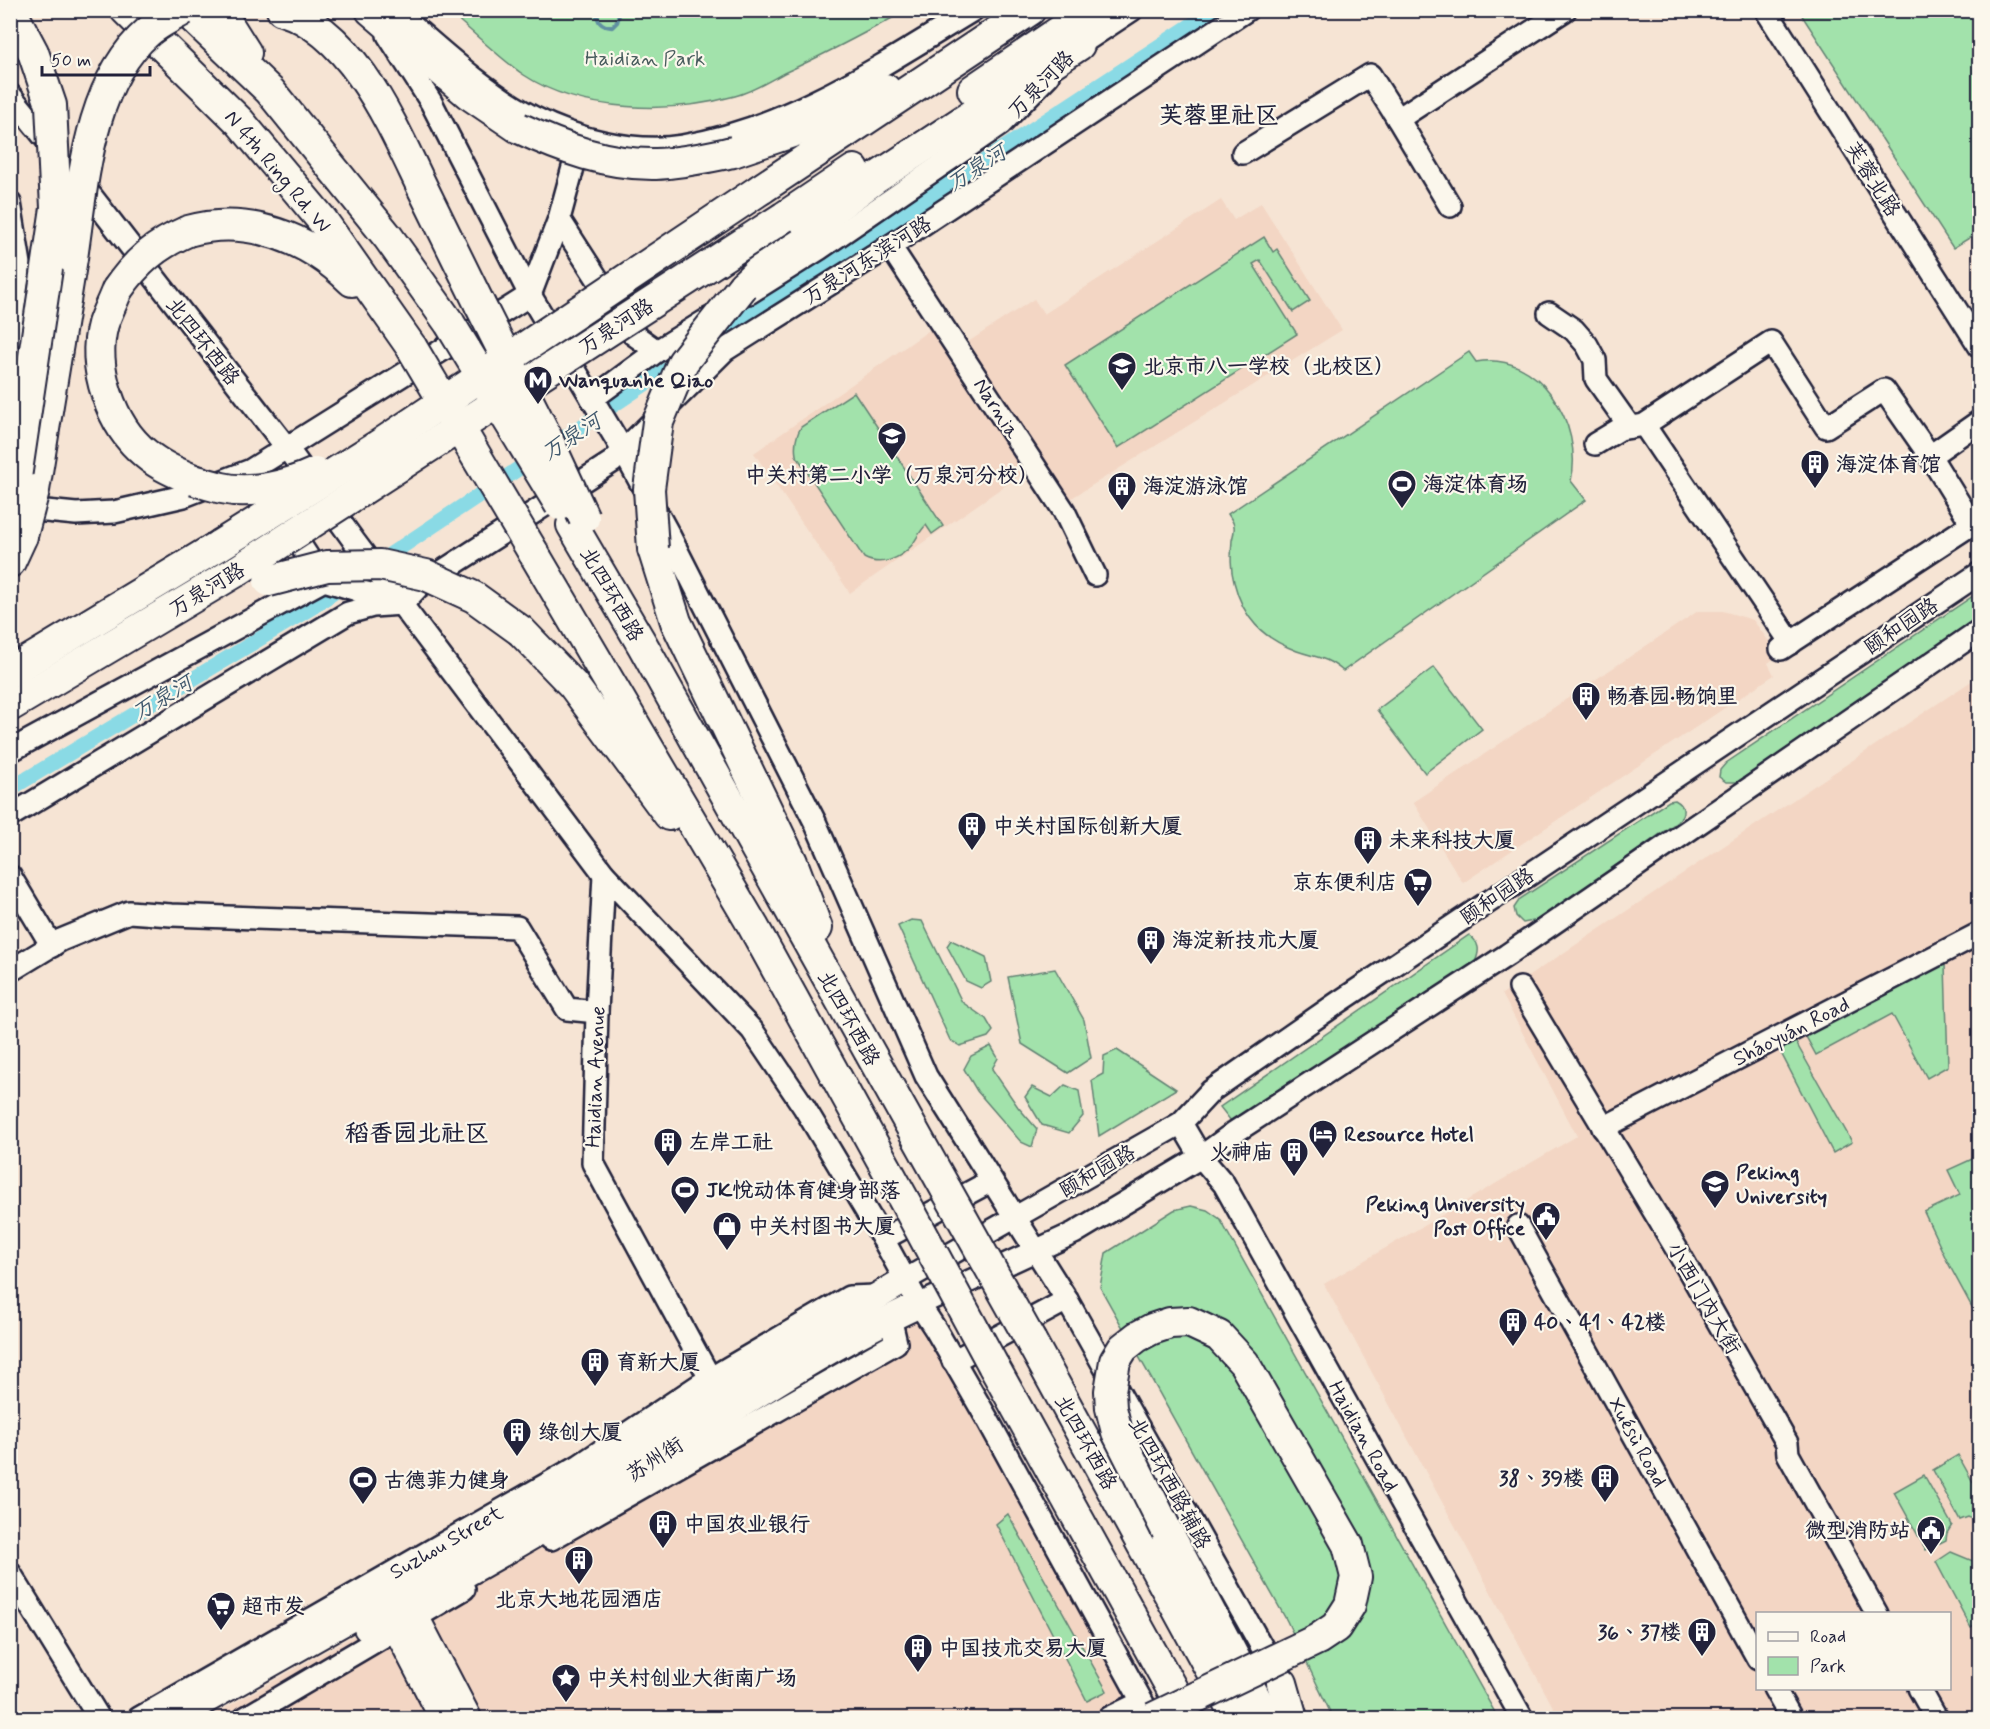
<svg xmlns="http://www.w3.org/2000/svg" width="1990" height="1729" font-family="Mynerve,'LXGW WenKai TC',sans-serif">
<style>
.built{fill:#f3d6c4;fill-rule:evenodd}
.green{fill:#a2e2ab;stroke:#628273;stroke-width:1.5}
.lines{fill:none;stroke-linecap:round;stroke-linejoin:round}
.stream{stroke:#6090a1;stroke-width:4.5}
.canal{stroke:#8adae5;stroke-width:15}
.minor-casing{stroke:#22223b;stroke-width:26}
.major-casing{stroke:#22223b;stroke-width:30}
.highway-casing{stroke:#22223b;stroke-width:34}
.minor{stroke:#fbf7ec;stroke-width:21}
.major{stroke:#fbf7ec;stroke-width:26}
.highway{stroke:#fbf7ec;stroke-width:30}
.highway-bridge-casing{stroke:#22223b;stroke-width:34;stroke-linecap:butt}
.highway-bridge{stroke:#fbf7ec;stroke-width:30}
.labels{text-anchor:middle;stroke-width:4.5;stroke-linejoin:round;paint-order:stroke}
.park-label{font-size:21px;fill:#485c5d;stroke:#fbf7ec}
.street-label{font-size:21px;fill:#22223b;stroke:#fbf7ec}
.poi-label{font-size:21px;font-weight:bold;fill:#22223b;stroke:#fbf7ec;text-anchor:start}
.water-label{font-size:22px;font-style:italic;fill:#41596e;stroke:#fbf7ec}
.quarter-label{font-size:24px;font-weight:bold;fill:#22223b;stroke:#fbf7ec}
</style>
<rect width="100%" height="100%" fill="#f6e4d4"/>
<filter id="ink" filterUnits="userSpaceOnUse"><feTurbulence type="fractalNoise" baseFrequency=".0167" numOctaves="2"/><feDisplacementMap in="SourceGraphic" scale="12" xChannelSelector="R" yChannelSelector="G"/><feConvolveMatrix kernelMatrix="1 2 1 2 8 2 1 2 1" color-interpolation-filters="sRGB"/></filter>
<g filter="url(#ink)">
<g class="built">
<path d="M 1221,200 L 1234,220 L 1261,203 L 1342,330 L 1070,499 L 968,342 L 1034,299 L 1044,314 Z"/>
<path d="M 931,329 L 1029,469 L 850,593 L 754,453 Z"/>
<path d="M 1698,611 L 1723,611 L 1753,620 L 1779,655 L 1768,663 L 1774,675 L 1463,883 L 1413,802 Z"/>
<path d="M 1979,676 L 1979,1718 L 1559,1718 L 1324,1284 L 1577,1136 L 1502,994 ZM 1758,1614 L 1950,1614 L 1950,1688 L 1758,1688 Z"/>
<path d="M 920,1304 L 1153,1718 L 208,1718 L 591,1501 Z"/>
</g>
<g class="green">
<path d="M 448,11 L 905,11 C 865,33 826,54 784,73 C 769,81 752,92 735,96 C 671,114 581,113 524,75 C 499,58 471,30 448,11 Z"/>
<path d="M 1799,11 L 1979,11 L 1979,232 L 1953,248 Z"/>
<path d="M 1264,237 L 1273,252 L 1277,249 L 1310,301 L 1293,312 L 1260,260 L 1253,264 L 1297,334 L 1118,448 L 1065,365 Z"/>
<path d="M 1469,352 L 1476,362 C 1540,350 1584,425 1571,481 L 1586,500 L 1343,671 C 1325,656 1317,658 1297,651 C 1262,638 1243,618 1234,582 C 1230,568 1231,554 1232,540 C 1233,536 1235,530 1234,526 C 1234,523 1230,517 1228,514 Z"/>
<path d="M 854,392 L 943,526 L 932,534 L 926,525 C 920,531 917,538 912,545 C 900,559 881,567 864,558 L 796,455 C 794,444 796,436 801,427 Z"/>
<path d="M 1979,592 L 1979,620 L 1737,782 L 1726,782 L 1719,777 L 1720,770 L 1726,763 Z"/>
<path d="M 1434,667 L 1482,729 L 1425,773 L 1377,710 Z"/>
<path d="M 1675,800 C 1686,806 1685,814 1677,822 L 1539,920 L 1523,923 L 1516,916 L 1514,908 L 1520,899 L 1669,801 Z"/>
<path d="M 911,920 L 922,921 L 962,1002 L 986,1019 L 993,1031 L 988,1037 L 960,1046 L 950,1040 L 898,926 Z"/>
<path d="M 1469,935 C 1480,943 1480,951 1475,962 L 1231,1121 L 1220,1107 Z"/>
<path d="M 951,940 L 986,957 L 991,982 L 981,988 L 966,981 L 947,946 Z"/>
<path d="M 1945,964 L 1948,1066 L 1927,1078 L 1892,1014 L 1816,1055 L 1803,1031 L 1928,965 Z"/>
<path d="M 1055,969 L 1084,1020 L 1091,1058 L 1068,1073 L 1022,1044 L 1008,977 Z"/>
<path d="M 1795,1041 L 1852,1142 L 1833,1153 L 1779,1049 Z"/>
<path d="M 991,1046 L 998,1058 L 992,1069 L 1018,1107 L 1037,1129 L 1032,1147 L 1021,1142 L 977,1091 L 964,1069 L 971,1056 Z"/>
<path d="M 1117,1050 L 1176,1089 L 1099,1136 L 1092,1080 L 1103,1074 L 1104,1056 Z"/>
<path d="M 1065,1085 L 1079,1091 L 1083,1116 L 1069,1133 L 1042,1125 L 1025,1097 L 1032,1087 L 1052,1097 Z"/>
<path d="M 1979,1156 L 1979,1320 L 1947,1261 L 1924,1212 L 1960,1195 L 1948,1170 Z"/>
<path d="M 1191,1206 L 1207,1210 L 1220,1219 L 1498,1718 L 1333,1718 L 1287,1621 L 1100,1287 L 1106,1253 L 1174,1210 Z"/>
<path d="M 1958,1455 L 1979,1493 L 1979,1520 L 1977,1521 L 1968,1517 L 1960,1520 L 1933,1470 Z"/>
<path d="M 1924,1475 L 1952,1525 L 1947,1533 L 1946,1540 L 1926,1550 L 1894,1492 Z"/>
<path d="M 1008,1514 L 1107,1691 L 1087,1701 L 996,1524 Z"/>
<path d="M 1951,1552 L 1973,1561 L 1979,1573 L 1979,1623 L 1971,1628 L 1936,1562 Z"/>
</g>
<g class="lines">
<path class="stream" d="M 596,10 C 598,22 600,26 612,27 L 617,22 L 620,10"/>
<g class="canal">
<path d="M 713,339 L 1214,10"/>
<path d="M 376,564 L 678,362"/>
<path d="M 10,789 L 311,608 L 349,582"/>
</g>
<g class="minor-casing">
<g id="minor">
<path d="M 1766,10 L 1980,347"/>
<path d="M 396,12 C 438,47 484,92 533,117 C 575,139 635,154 682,146 C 790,128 882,65 973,10"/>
<path d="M 388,35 L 431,102 L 530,295 L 624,452 L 668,533 L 815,822 L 926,1076 L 1067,1300 L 1276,1672"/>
<path d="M 1070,54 L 1079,45 L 1132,10"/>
<path d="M 10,95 L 55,150"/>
<path d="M 1243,153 L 1370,75 L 1398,119"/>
<path d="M 78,179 L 287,448 L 354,541 L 604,874 L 752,1030 L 804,1107 L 883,1239 L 917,1301 L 936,1330 L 989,1422 L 1151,1718"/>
<path d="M 10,203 L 20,264 L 10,338"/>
<path d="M 1450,206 L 1398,119 L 1565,10"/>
<path d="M 559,219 L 633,334 L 657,351"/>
<path d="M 890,246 L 1064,511 L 1095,575"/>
<path d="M 749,293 L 819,249 L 1001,124 L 1048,76"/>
<path d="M 1549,313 L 1574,330 L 1587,345 L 1595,360 L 1596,379 L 1630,427"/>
<path d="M 592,399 L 657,351 L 710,318"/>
<path d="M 1644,425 L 1791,643"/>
<path d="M 1595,444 L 1620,429 L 1644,425 L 1771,342 L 1826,427 L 1884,390 L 1930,456 L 1980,421"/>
<path d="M 16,508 L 76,514 L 114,512 L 184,496 L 251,470 L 530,295 L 559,219 L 581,138"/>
<path d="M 286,523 L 323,580"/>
<path d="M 1781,649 L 1972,524 L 1930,456"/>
<path d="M 10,751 L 324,580 L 393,601"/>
<path d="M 10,816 L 348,613 L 373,606 L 402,604 L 418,587 L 612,462 L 725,350 L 890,246 L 1247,10"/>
<path d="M 604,874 L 597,1012 L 593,1163 L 717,1391"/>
<path d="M 10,876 L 52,946"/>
<path d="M 10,971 L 61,940 L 129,912 L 171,915 L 517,927 L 567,1009 L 597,1012"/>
<path d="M 1520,988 L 1676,1248 L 1787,1443 L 1788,1454 L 1877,1614"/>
<path d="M 1181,1123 L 1201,1157 L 1224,1184 L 1522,1718"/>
<path d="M 1603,1128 L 1980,933"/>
<path d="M 1518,1226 L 1758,1659"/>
<path d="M 883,1239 L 991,1181"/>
<path d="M 905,1280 L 1181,1123 L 1211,1091 L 1336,1004 L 1980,573"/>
<path d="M 920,1304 L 1074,1233 L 1201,1157 L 1235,1132 L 1507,955 L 1980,630"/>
<path d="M 953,1361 L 1067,1300"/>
<path d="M 551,1539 L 896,1343 L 890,1317"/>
<path d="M 10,1573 L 99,1718"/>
<path d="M 1774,1688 L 1791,1718"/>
<path d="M 1919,1688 L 1936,1718"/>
<path d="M 139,1718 L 580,1465 L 701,1384 L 849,1297 L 876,1296"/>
<path d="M 245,1718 L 464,1589"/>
<path d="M 1109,1718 L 1142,1702"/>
</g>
</g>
<g class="major-casing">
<g id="major">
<path d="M 402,1591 L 468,1718"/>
<path d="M 390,1616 L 443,1718"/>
<path d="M 367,1628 C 443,1587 519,1545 592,1500 C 701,1433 804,1357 920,1304"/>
<path d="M 174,1718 L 381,1601 L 562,1494 L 746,1374 L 905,1280"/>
</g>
</g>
<g class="highway-casing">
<g id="highway">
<path d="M 126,10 L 240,122 L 322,220 L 412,348"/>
<path d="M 185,10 L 270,91 L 388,237 L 450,324"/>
<path d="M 219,10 L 246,53"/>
<path d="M 282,10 C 354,32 393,127 423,189 C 442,228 461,267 480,305"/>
<path d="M 371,10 L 469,94 L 519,128"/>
<path d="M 973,90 L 1091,10"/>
<path d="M 733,152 L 804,128 L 885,89"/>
<path d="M 761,189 L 1030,10"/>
<path d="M 784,217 L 854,170"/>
<path d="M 188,231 C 248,214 309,238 352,281"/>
<path d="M 743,286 L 794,238 L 876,178 L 1079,45"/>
<path d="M 117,290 C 113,301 107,312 103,324 C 91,367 111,426 146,454 C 160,466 177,473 194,480"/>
<path d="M 34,490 L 72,258"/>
<path d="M 572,525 L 643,646 L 947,1191"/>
<path d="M 653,549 L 676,622 L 792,862 L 817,928"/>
<path d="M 533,552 L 753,926 L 910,1211"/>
<path d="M 10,562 L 22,536"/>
<path d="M 521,631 L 573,685 L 669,815"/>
<path d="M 10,672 L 220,545"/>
<path d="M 10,706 L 237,571"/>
<path d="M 1031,1341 L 1237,1718"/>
<path d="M 993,1365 L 1188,1718"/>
<path d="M 1167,1531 L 1266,1718"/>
<path d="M 1282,1683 L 1292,1718"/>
</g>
</g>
<use href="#minor" class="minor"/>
<use href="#major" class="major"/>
<use href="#highway" class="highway"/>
<g class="highway-bridge-casing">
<g id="highway-bridge">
<path d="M 519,128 C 562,148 607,165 656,164 C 682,163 708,157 733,152"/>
<path d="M 72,258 C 83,185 88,84 148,32 C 158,23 172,17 183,10"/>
<path d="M 117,290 C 137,261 156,245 188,231"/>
<path d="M 480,305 L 544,432 L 584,518"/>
<path d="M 450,324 L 560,505"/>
<path d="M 412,348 L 533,552"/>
<path d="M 194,480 C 204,483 213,486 222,488 C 251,495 289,485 315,473"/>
<path d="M 10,501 L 14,491 L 56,208 L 51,105 L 33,52 L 15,18"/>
<path d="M 22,536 L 34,490"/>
<path d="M 220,545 L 379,445 L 761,189"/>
<path d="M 653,549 L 649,489 L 658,422 L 683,362 L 743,286"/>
<path d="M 237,571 L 784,217"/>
<path d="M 269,581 L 327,566 L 380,565 L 426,575 L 474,597 L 521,631"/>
<path d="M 947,1191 L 1031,1341"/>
<path d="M 910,1211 L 993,1365"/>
<path d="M 1153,1718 L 1318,1639 L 1336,1627 L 1350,1605 L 1356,1577 L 1348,1545 L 1244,1363 L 1219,1336 L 1189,1322 L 1170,1323 L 1152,1329 L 1137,1337 L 1123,1348 L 1115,1361 L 1110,1391 L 1111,1408 L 1117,1432 L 1167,1531"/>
</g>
</g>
<use href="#highway-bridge" class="highway-bridge"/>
</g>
</g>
<defs>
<g id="school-pin" transform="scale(1.5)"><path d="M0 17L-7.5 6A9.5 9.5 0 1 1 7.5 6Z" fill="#22223b" stroke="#fbf7ec"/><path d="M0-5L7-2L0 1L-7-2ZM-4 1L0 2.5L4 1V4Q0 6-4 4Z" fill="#fff"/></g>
<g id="metro-pin" transform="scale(1.5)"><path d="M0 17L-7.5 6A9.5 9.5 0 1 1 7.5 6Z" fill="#22223b" stroke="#fbf7ec"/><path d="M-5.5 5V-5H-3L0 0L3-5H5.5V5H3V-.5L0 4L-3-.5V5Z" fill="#fff"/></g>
<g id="building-pin" transform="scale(1.5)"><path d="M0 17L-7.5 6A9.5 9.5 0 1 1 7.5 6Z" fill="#22223b" stroke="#fbf7ec"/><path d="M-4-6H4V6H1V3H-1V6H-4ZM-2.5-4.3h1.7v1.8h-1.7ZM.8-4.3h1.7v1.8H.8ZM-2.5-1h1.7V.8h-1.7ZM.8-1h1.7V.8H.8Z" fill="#fff"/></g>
<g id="stadium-pin" transform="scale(1.5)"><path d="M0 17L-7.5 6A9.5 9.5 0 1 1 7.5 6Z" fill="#22223b" stroke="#fbf7ec"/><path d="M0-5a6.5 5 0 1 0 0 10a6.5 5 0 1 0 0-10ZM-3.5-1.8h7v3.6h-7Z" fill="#fff"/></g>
<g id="supermarket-pin" transform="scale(1.5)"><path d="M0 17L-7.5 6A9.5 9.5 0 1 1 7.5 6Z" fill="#22223b" stroke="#fbf7ec"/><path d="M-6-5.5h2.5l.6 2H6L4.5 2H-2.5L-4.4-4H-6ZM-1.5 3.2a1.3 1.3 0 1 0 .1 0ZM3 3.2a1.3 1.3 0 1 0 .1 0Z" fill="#fff"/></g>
<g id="hotel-pin" transform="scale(1.5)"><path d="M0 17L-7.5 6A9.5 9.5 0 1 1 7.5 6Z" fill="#22223b" stroke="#fbf7ec"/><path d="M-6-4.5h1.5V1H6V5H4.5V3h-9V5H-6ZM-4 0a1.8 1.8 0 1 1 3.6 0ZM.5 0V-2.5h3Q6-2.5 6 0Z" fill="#fff"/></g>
<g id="university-pin" transform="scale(1.5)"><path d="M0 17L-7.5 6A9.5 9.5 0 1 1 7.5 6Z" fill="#22223b" stroke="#fbf7ec"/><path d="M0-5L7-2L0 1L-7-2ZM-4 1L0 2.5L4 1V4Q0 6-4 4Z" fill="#fff"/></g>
<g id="civic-pin" transform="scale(1.5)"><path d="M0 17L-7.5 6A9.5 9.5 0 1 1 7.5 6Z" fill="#22223b" stroke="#fbf7ec"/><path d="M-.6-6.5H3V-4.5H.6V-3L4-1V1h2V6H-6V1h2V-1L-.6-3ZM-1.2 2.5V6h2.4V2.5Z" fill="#fff"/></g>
<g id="shop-pin" transform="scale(1.5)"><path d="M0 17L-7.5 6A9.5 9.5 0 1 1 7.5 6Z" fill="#22223b" stroke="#fbf7ec"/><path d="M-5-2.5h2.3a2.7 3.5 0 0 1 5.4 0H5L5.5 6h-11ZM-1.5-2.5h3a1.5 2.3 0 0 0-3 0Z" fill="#fff"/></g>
<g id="sight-pin" transform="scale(1.5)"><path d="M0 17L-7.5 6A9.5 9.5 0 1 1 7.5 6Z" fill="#22223b" stroke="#fbf7ec"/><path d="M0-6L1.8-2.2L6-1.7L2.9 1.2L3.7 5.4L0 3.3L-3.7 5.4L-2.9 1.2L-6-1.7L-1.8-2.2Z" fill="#fff"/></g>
</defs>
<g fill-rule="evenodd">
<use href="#school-pin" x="1122" y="366"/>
<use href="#metro-pin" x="538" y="380"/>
<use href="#school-pin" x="892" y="436"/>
<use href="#building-pin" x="1815" y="464"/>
<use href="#stadium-pin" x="1402" y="484"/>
<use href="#building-pin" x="1122" y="486"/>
<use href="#building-pin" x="1586" y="696"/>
<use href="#building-pin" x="972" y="826"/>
<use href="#building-pin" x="1368" y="840"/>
<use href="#supermarket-pin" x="1418" y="882"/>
<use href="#building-pin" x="1151" y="940"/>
<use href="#hotel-pin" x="1323" y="1134"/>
<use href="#building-pin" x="668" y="1142"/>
<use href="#building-pin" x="1294" y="1152"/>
<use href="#university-pin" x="1715" y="1184"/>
<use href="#stadium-pin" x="685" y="1190"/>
<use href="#civic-pin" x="1546" y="1216"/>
<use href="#shop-pin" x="727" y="1226"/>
<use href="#building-pin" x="1513" y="1322"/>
<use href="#building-pin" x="595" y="1362"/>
<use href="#building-pin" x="517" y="1432"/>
<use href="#building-pin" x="1605" y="1478"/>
<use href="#stadium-pin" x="363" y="1480"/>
<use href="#building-pin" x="663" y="1524"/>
<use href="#civic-pin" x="1931" y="1530"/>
<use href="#building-pin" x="579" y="1560"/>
<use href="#supermarket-pin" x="221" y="1606"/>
<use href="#building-pin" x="1702" y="1632"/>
<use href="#building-pin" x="918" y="1648"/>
<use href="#sight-pin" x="566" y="1678"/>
</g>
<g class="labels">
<g class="park-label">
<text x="645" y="65">Haidian Park</text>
</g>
<g class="street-label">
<text transform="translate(1041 84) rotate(-46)" y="7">万泉河路</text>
<text transform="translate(278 171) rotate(50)" y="7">N 4th Ring Rd. W</text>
<text transform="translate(1873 179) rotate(58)" y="7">芙蓉北路</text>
<text transform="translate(867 260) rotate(-32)" y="7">万泉河东滨河路</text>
<text transform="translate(616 326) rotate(-33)" y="7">万泉河路</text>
<text transform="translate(203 341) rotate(52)" y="7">北四环西路</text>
<text transform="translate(997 408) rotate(57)" y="7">Narnia</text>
<text transform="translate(207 589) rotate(-31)" y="7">万泉河路</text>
<text transform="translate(612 594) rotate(60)" y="7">北四环西路</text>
<text transform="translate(1901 626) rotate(-34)" y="7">颐和园路</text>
<text transform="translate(1497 896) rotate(-34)" y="7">颐和园路</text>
<text transform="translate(849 1018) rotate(61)" y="7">北四环西路</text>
<text transform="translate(1791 1031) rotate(-27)" y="7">Sháoyuán Road</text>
<text transform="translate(595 1077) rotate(-88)" y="7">Haidian Avenue</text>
<text transform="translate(1097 1171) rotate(-30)" y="7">颐和园路</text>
<text transform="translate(1704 1298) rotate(60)" y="7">小西门内大街</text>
<text transform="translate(1364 1436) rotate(61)" y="7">Haidian Road</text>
<text transform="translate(1086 1442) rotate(61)" y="7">北四环西路</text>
<text transform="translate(1638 1442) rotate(61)" y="7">Xuésù Road</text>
<text transform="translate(655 1459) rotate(-33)" y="7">苏州街</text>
<text transform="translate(1170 1483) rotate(61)" y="7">北四环西路辅路</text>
<text transform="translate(446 1542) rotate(-30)" y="7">Suzhou Street</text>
</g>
<g class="poi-label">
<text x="1143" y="373">北京市八一学校（北校区）</text>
<text x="559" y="387">Wanquanhe Qiao</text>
<text x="1836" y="471">海淀体育馆</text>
<text x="892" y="482" text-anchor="middle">中关村第二小学（万泉河分校）</text>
<text x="1423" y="491">海淀体育场</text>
<text x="1143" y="493">海淀游泳馆</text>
<text x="1607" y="703">畅春园·畅饷里</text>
<text x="993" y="833">中关村国际创新大厦</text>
<text x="1389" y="847">未来科技大厦</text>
<text x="1397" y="889" text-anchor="end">京东便利店</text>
<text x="1172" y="947">海淀新技术大厦</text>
<text x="1344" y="1141">Resource Hotel</text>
<text x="689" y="1149">左岸工社</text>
<text x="1273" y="1159" text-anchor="end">火神庙</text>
<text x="1736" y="1179">Peking<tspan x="1736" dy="24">University</tspan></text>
<text x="706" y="1197">JK悦动体育健身部落</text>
<text x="1525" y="1211" text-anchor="end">Peking University<tspan x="1525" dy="24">Post Office</tspan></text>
<text x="748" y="1233">中关村图书大厦</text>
<text x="1534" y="1329">40、41、42楼</text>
<text x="616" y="1369">育新大厦</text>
<text x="538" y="1439">绿创大厦</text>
<text x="1584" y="1485" text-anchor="end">38、39楼</text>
<text x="384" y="1487">古德菲力健身</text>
<text x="684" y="1531">中国农业银行</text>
<text x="1910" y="1537" text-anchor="end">微型消防站</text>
<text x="579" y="1606" text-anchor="middle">北京大地花园酒店</text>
<text x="242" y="1613">超市发</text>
<text x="1681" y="1639" text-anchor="end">36、37楼</text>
<text x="939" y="1655">中国技术交易大厦</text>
<text x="587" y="1685">中关村创业大街南广场</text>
</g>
<g class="water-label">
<text transform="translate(976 167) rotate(-33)" y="8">万泉河</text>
<text transform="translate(571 436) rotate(-33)" y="8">万泉河</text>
<text transform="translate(162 697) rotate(-31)" y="8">万泉河</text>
</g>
<g class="quarter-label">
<text x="1219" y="123">芙蓉里社区</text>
<text x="417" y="1141">稻香园北社区</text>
</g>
</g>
<rect width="1990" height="1729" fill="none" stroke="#fbf7ec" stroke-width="36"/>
<rect x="18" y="18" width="1954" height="1693" fill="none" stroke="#22223b" stroke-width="2" filter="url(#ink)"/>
<rect x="1756" y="1612" width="195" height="78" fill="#fbf7ec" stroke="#a4a2a5" stroke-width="1.5"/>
<rect x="1768" y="1632" width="30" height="9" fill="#fbf7ec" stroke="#a4a2a5" stroke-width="1.5"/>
<text x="1810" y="1642" font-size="18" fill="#22223b">Road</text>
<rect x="1768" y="1657" width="30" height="18" fill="#a2e2ab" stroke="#a4a2a5" stroke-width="1.5"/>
<text x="1810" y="1672" font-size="18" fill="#22223b">Park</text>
<path d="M42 66v9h108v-9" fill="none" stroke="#22223b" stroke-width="3"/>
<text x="51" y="66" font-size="18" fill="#22223b" stroke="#fbf7ec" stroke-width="4.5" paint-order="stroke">50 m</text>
</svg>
